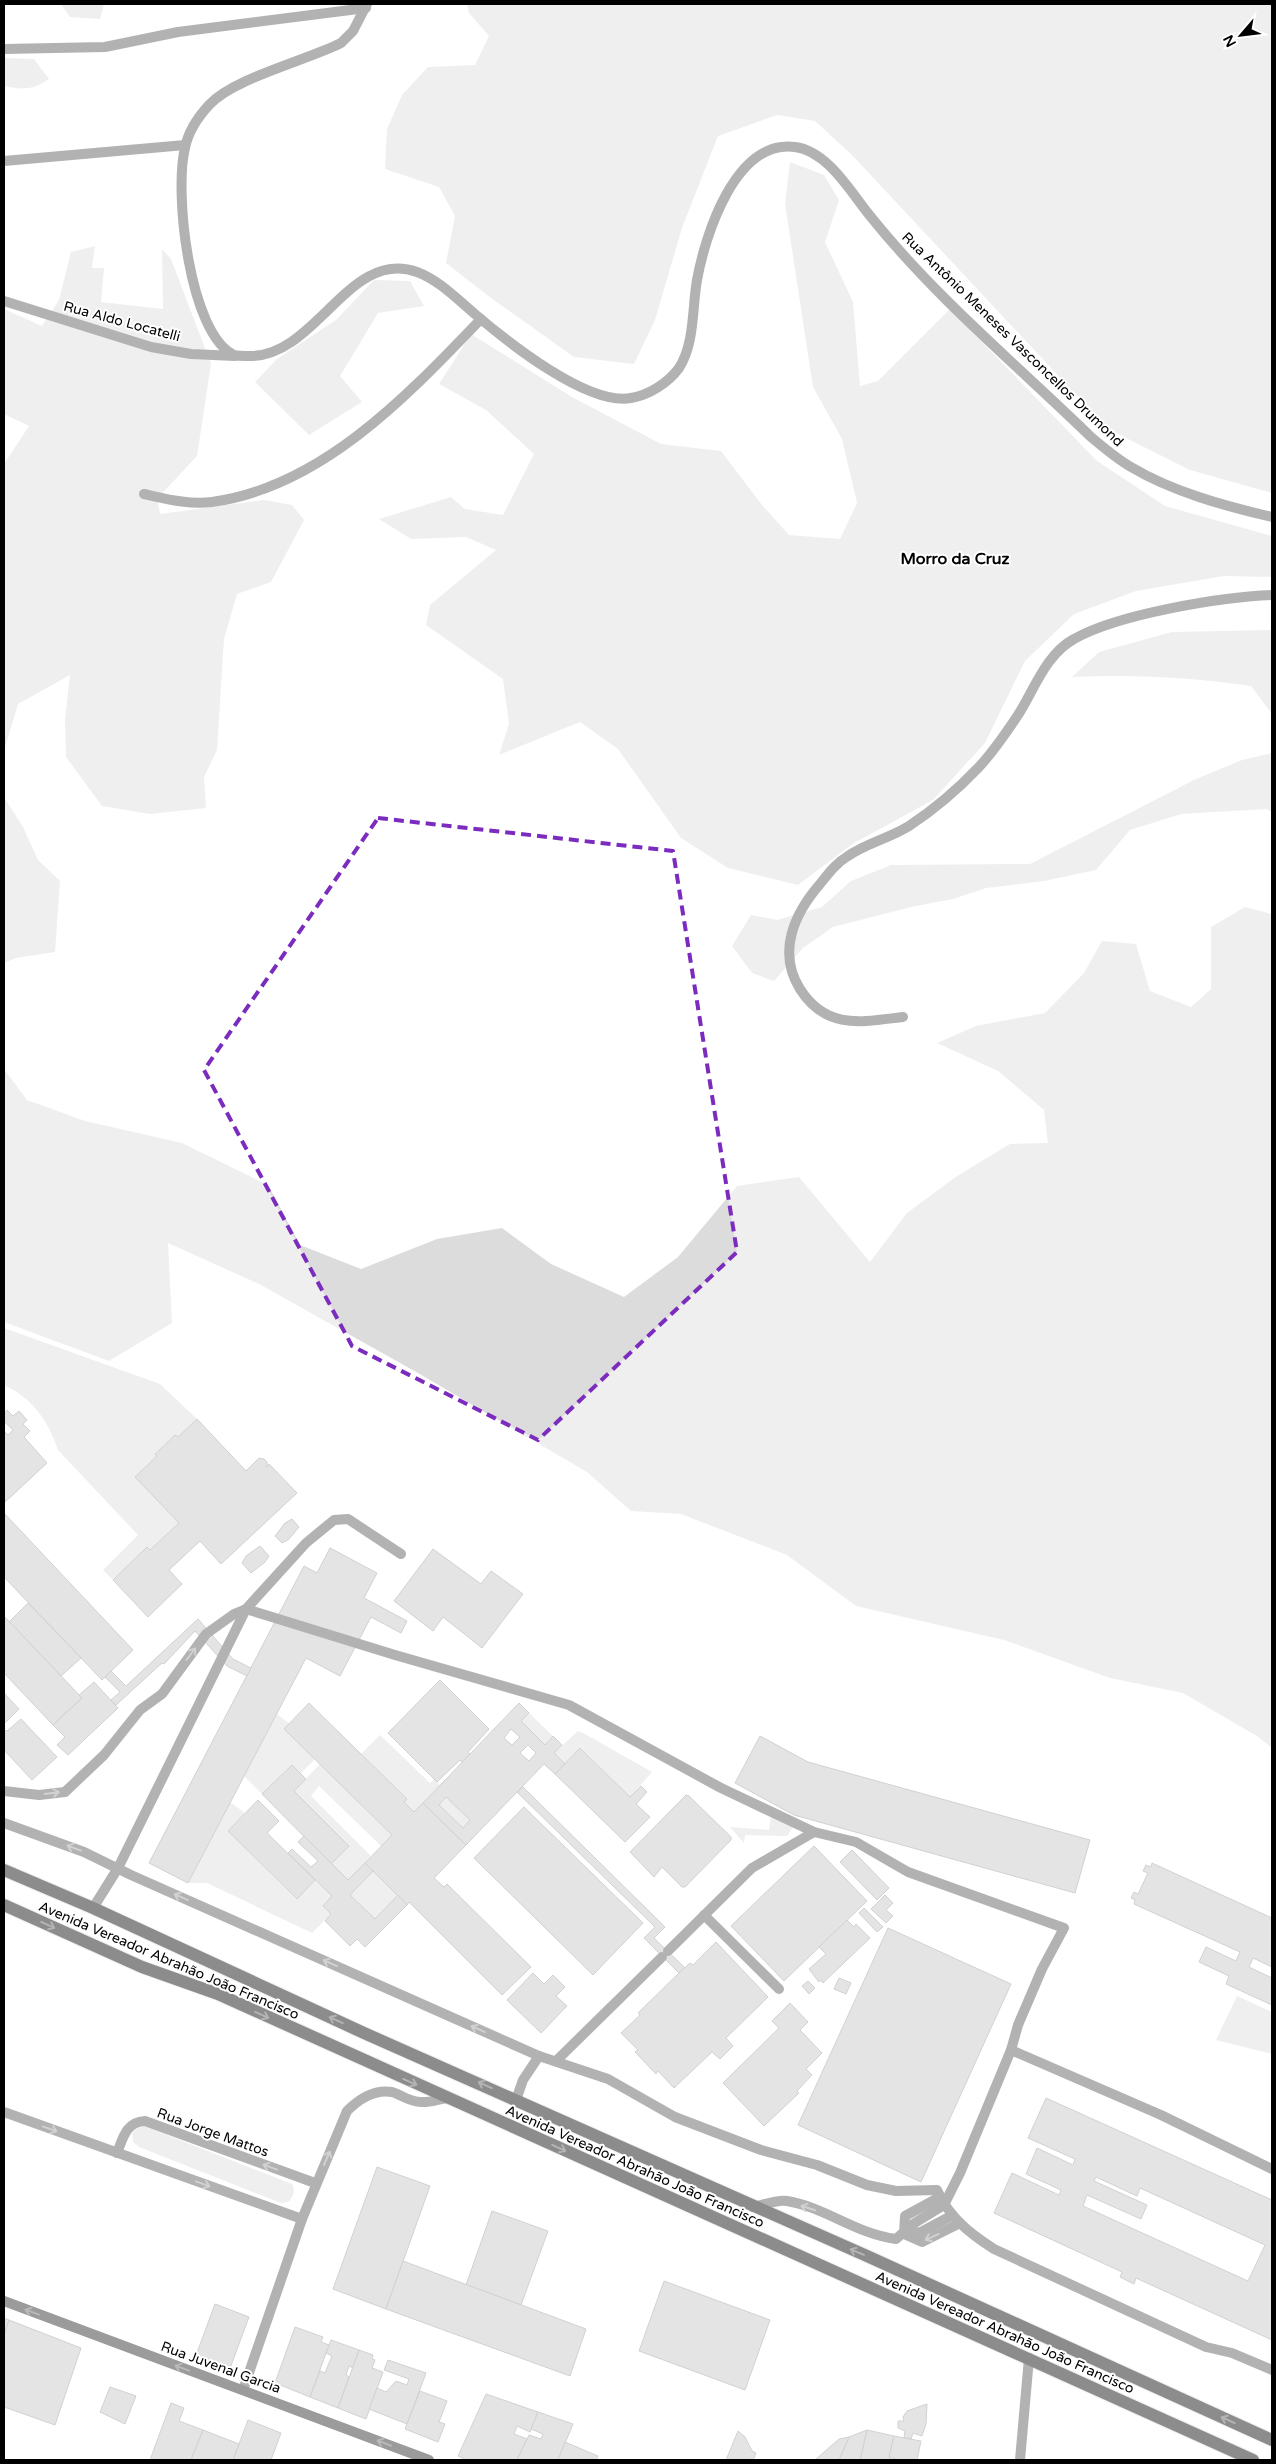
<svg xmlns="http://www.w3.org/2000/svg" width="1276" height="2464" font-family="'Varela Round',sans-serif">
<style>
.green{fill:#dcdcdc}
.building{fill:#c4c4c4;stroke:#999;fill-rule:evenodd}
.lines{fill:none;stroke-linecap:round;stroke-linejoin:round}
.primary-casing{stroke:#dbdbdb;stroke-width:14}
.service{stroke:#555;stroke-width:10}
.minor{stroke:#555;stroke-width:10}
.secondary{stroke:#222;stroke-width:10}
.primary{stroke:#000;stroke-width:12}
.oneway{stroke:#999}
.oneway2{stroke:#595959}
.oneway3{stroke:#646464}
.marked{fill:none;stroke:#7b2cbf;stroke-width:4;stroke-dasharray:10 6;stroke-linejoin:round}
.labels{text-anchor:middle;stroke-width:4;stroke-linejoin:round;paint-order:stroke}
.street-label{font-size:14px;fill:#000;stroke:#fff}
.quarter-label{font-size:16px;font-weight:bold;fill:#000;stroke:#fff}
</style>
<rect width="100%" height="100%" fill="#fff"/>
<g class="green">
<path d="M 61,4 L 104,4 L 100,19 L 70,17 Z"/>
<path d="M 467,4 L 1272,4 L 1272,493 L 1190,470 L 1108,429 L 852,155 L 815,121 L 777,115 L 718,136 L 682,228 L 655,320 L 634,364 L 574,357 L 491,298 L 446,263 L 455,216 L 439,187 L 385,169 L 387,129 L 402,95 L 428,67 L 475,65 L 489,36 L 469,13 Z"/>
<path d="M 4,58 L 34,59 L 49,79 C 34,90 22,90 4,86 Z"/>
<path d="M 790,162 L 824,175 L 839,200 L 825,242 L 853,302 L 860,386 L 878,381 L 950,309 L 1097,461 L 1165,506 L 1272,536 L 1272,577 L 1224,576 L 1136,591 L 1074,614 L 1025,661 L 985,743 L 933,800 L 854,843 L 798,885 L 728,868 L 681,838 L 618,749 L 580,722 L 499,755 L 509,724 L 503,679 L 426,625 L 430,605 L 496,550 L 466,537 L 411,539 L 379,519 L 451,497 L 465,509 L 503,515 L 534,454 L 486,410 L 439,384 L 471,334 L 572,397 L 661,444 L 721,451 L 762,505 L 789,535 L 840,539 L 857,503 L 842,439 L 813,387 L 785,204 Z"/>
<path d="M 95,246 L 92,268 L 104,268 L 101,302 L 163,309 L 162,249 L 171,259 L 211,364 L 197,456 L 157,499 L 160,514 L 264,500 L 292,505 L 304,520 L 271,582 L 237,594 L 224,639 L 217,750 L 204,777 L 206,808 L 150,814 L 102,806 L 66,757 L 65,719 L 70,675 L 18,704 L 4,751 L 4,464 L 29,426 L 4,414 L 4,309 L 42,326 L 59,300 L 71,252 Z"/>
<path d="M 374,280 L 410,281 L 424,306 L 378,313 L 340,376 L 362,402 L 309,435 L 255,382 L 277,359 L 336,320 Z"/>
<path d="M 1272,630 L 1272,714 L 1251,686 C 1191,677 1132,674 1072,677 L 1099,652 L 1172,632 Z"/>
<path d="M 1272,753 L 1272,812 L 1266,809 L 1181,814 L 1130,830 L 1096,870 L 1044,881 L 986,888 L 953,899 L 911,907 L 833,927 L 803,948 L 774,981 L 752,973 L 732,946 L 751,915 L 777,920 L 822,907 L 851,881 L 891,865 L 1030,864 L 1194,780 L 1242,760 Z"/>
<path d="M 4,797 L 23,827 L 38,860 L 60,881 L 55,952 L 16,958 L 4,963 Z"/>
<path d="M 1245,907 L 1272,914 L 1272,1748 L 1257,1736 L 1183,1693 L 1110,1678 L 1004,1640 L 856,1606 L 787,1555 L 681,1514 L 631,1511 L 587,1472 L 418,1373 L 259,1284 L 168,1243 L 172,1323 L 109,1361 L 4,1322 L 4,1069 L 27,1100 L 85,1121 L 182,1143 L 268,1185 L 300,1245 L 361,1269 L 437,1239 L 502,1228 L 551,1264 L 624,1297 L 678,1257 L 737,1186 L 799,1177 L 870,1262 L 907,1213 L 957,1176 L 1010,1144 L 1048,1143 L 1044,1110 L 998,1071 L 937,1043 L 976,1026 L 1045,1013 L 1084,973 L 1102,941 L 1136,944 L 1150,991 L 1191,1007 L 1211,989 L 1211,927 Z"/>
<path d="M 4,1328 L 160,1384 L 197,1419 L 178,1437 L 175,1435 L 155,1453 L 179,1523 L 150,1550 L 147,1548 L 113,1580 L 103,1570 L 138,1535 L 58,1450 C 48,1420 32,1398 4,1385 Z"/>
<path d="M 529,1713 L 553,1736 L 545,1745 L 521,1721 Z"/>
<path d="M 277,1714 L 290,1724 L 315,1759 L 301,1773 L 292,1765 L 262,1794 L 244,1776 Z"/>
<path d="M 578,1731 L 585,1734 L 652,1772 L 630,1797 L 581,1748 L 565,1764 L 554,1753 Z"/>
<path d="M 380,1735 L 430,1783 L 434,1779 L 440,1785 L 414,1812 L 404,1802 L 407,1799 L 361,1754 Z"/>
<path d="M 320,1764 L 392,1835 L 381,1846 L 319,1786 L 311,1796 L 371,1856 L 348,1880 L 331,1864 L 349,1846 L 294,1791 Z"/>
<path d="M 446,1797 L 470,1820 L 463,1828 L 439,1805 Z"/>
<path d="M 230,1802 L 245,1813 L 228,1831 L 296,1899 L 315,1880 L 332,1896 L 323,1906 L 331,1914 L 312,1933 L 207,1883 L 188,1883 Z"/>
<path d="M 771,1816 L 793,1827 L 787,1836 L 745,1835 L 744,1843 L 730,1827 L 769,1830 Z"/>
<path d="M 373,1871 L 398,1895 L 375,1919 L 350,1895 Z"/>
<path d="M 1237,1996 L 1272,2012 L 1272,2054 L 1216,2040 Z"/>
<path d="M 144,2126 L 292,2184 C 296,2190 293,2198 288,2202 L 281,2203 L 139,2147 L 133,2142 L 132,2134 L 136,2129 Z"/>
</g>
<g class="building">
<path d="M 7,1410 L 13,1416 L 19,1411 L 27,1420 L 23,1424 L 30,1431 L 24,1437 L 47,1463 L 4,1503 L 4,1431 L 8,1435 L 13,1430 L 4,1421 L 4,1414 Z"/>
<path d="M 197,1419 L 246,1471 L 259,1458 L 264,1459 L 267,1462 L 267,1467 L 269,1464 L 297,1493 L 221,1564 L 200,1541 L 169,1570 L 182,1584 L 148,1617 L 113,1580 L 147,1547 L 150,1550 L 179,1523 L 135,1477 L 157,1456 L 155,1454 L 175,1435 L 178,1437 Z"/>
<path d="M 4,1513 L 133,1650 L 102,1680 L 4,1577 Z"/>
<path d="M 292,1519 L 299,1527 L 289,1539 L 282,1543 L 275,1536 L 285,1523 Z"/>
<path d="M 260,1546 L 269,1556 L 265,1562 L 251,1573 L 242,1563 L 246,1556 Z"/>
<path d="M 330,1548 L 377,1573 L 364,1598 L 407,1621 L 401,1633 L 371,1617 L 340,1676 L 306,1658 L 188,1883 L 149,1863 L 304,1566 L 317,1573 Z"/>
<path d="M 433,1549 L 481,1584 L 491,1571 L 523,1594 L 482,1648 L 443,1617 L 433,1631 L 394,1601 Z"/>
<path d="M 28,1603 L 81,1658 L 61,1676 L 9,1622 Z"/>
<path d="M 4,1616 L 82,1698 L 53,1725 L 4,1673 Z"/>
<path d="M 198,1619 L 233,1659 L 251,1668 L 247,1676 L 227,1666 L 195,1631 L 164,1664 L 162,1663 L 116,1705 L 111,1700 L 120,1692 L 105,1677 L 111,1671 L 126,1686 Z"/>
<path d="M 440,1680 L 489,1729 L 468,1752 L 470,1754 L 462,1762 L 460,1760 L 437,1782 L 388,1733 Z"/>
<path d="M 94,1682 L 118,1708 L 68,1755 L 57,1745 L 65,1737 L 53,1725 L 82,1698 L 79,1695 Z"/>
<path d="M 4,1693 L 19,1709 L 5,1723 L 4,1721 Z"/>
<path d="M 309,1703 L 407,1799 L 404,1802 L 414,1812 L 423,1803 L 466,1845 L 434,1878 L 444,1887 L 447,1884 L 531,1967 L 502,1995 L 409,1902 L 407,1905 L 365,1863 L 392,1835 L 284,1729 Z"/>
<path d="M 519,1703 L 529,1713 L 521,1721 L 545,1745 L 553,1736 L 562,1745 L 554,1753 L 565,1764 L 555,1774 L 544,1764 L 466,1845 L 423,1803 ZM 511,1729 L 520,1737 L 512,1745 L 504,1738 ZM 528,1745 L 536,1753 L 529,1761 L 520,1753 ZM 446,1797 L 470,1820 L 463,1828 L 439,1805 Z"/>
<path d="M 21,1719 L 57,1757 L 32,1780 L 4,1750 L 4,1730 L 7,1731 Z"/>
<path d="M 760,1736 L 808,1762 L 1090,1840 L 1075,1893 L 794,1815 L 735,1783 Z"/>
<path d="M 580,1748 L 630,1797 L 641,1786 L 647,1792 L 636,1804 L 650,1817 L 625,1842 L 555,1774 Z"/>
<path d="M 292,1765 L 306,1779 L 294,1791 L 349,1846 L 331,1864 L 262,1794 Z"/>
<path d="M 523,1787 L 665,1927 L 654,1938 L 685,1968 L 679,1973 L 644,1938 L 655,1927 L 517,1792 Z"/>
<path d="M 686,1795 L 689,1796 L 731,1837 L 731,1840 L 685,1887 L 682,1887 L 662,1867 L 654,1877 L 630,1852 Z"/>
<path d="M 258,1800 L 279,1821 L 267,1833 L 315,1880 L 297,1899 L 228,1831 Z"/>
<path d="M 524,1807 L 643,1923 L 593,1975 L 474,1858 Z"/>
<path d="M 304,1836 L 348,1880 L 365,1863 L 373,1871 L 350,1895 L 375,1919 L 398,1895 L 407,1905 L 365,1947 L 357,1939 L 350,1946 L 325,1921 L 331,1914 L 323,1906 L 332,1896 L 288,1853 L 292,1849 L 311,1867 L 318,1861 L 298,1842 Z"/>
<path d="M 814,1846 L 867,1901 L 784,1981 L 731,1926 Z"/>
<path d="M 852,1850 L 889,1888 L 877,1900 L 840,1862 Z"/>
<path d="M 1152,1863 L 1272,1918 L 1272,1967 L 1253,1958 L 1249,1967 L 1272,1978 L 1272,2005 L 1226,1984 L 1229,1976 L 1199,1962 L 1206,1947 L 1236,1961 L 1240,1952 L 1134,1904 L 1135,1900 L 1131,1898 L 1134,1892 L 1138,1894 L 1148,1873 L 1143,1871 L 1146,1865 L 1151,1867 Z"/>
<path d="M 885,1895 L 893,1903 L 886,1910 L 893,1916 L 886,1923 L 871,1909 Z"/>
<path d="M 864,1908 L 883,1927 L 877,1932 L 859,1913 Z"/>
<path d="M 847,1920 L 854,1927 L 856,1924 L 870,1938 L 823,1983 L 821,1980 L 819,1982 L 809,1969 L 826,1954 L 819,1947 Z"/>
<path d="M 888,1928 L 1011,1984 L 921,2182 L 798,2125 Z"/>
<path d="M 716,1942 L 768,1997 L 726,2038 L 733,2046 L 720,2059 L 712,2052 L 674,2088 L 658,2071 L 656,2074 L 635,2052 L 638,2050 L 621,2033 L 640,2015 L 638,2013 L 681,1971 L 690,1963 L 693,1965 Z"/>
<path d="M 533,1973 L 544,1984 L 553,1975 L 565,1987 L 556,1996 L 567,2006 L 541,2033 L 507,2000 Z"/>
<path d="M 839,1978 L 851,1983 L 846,1994 L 834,1989 Z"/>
<path d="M 808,1981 L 815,1988 L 809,1994 L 802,1986 Z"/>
<path d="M 790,2003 L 808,2022 L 800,2030 L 822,2053 L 806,2069 L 812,2075 L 797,2091 L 799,2093 L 764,2126 L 723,2083 L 779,2028 L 772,2021 Z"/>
<path d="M 1046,2098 L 1272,2200 L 1272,2340 L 1136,2278 L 1134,2284 L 1120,2277 L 1122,2272 L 994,2213 L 1012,2173 L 1059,2195 L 1061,2190 L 1026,2174 L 1037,2148 L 1073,2165 L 1075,2159 L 1028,2138 ZM 1096,2177 L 1137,2196 L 1140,2188 L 1265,2245 L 1248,2281 L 1083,2206 L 1087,2195 L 1141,2219 L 1147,2205 L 1094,2181 Z"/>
<path d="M 377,2167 L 430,2186 L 386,2309 L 333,2289 Z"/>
<path d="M 492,2211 L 548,2231 L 521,2305 L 466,2285 Z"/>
<path d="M 403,2261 L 586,2329 L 570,2376 L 386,2309 Z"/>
<path d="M 664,2281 L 770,2320 L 745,2390 L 639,2351 Z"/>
<path d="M 215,2304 L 249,2317 L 229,2371 L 195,2358 Z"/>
<path d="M 4,2318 L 9,2320 L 4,2335 Z"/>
<path d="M 9,2320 L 81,2348 L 55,2425 L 4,2407 L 4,2335 Z"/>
<path d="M 295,2327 L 323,2337 L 321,2342 L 329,2345 L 310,2397 L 275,2383 Z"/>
<path d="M 331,2340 L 359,2350 L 353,2368 L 349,2366 L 346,2375 L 349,2377 L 338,2408 L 310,2397 L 320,2371 L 325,2373 L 332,2356 L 326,2353 Z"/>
<path d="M 359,2350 L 373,2355 L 372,2359 L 375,2360 L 372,2368 L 383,2372 L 366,2419 L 338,2408 Z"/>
<path d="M 388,2360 L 426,2373 L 407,2424 L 369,2409 L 377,2388 L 386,2392 L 396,2381 L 407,2385 L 409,2379 L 384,2370 Z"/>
<path d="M 110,2387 L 136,2396 L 125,2424 L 100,2412 Z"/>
<path d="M 420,2391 L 447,2401 L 439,2422 L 445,2424 L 438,2442 L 405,2429 Z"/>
<path d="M 486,2394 L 538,2412 L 530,2432 L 517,2426 L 514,2434 L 527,2439 L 517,2460 L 467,2460 L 458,2456 Z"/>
<path d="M 171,2403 L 184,2408 L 179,2421 L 203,2430 L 191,2460 L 150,2460 Z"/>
<path d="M 927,2404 L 926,2424 L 922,2436 L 913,2433 L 911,2439 L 904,2438 L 905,2431 L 898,2428 L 898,2421 L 904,2421 L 903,2417 L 907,2411 Z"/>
<path d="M 538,2412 L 573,2424 L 558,2460 L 517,2460 L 529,2435 L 541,2439 L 543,2434 L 531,2429 Z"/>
<path d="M 248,2420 L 281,2433 L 271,2460 L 233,2460 Z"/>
<path d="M 203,2430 L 239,2444 L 233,2460 L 191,2460 Z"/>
<path d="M 867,2430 L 894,2436 L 889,2457 L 892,2460 L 860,2460 Z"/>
<path d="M 867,2430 L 860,2460 L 839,2460 L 849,2437 Z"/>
<path d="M 738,2431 L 745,2437 L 752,2451 L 756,2453 L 753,2460 L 726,2460 Z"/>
<path d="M 894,2436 L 921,2441 L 917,2460 L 898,2460 L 889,2457 Z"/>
<path d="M 849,2437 L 839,2460 L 815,2460 L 839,2439 Z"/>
<path d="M 565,2442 L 598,2456 L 596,2460 L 558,2460 Z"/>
</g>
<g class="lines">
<g class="primary-casing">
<g id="primary">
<path d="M 4,1870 L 93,1908 L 364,2033 L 867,2256 L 1272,2440"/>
<path d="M 4,1905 L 142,1967 L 218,1994 L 1253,2460"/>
</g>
</g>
<g class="service">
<path d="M 4,301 L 151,347 L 191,354 L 235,356"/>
<path d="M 4,1791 L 39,1795 L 65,1792 L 104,1755 L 140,1710 L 162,1694 L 206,1634 L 234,1614 L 246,1609 L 395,1655 L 569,1705 L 721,1788 L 814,1832 L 856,1842 L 908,1872 L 1064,1928 L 1042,1969 L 1018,2025 L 1011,2050 L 960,2173 L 944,2205 L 913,2224 L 896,2239 C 856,2234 825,2207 787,2201 C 778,2199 763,2205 753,2207"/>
<path d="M 4,1823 L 84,1852 L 131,1875 L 539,2056 L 608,2079 L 675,2117 L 761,2150 L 817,2165 L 867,2185 L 896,2191 L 937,2190 C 949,2217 969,2233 994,2249 L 1206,2347 L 1232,2353 L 1272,2370"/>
<path d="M 93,1908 L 118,1868 L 246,1609 L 306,1543 L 334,1520 L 348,1519 L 401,1554"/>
<path d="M 704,1915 L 779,1989"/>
<path d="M 668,1951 L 752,1868 L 814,1832"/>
<path d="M 1011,2050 L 1161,2115 L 1272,2169"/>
<path d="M 556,2061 L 662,1957"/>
<path d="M 516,2100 L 523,2080 L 539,2056"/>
<path d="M 904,2234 L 922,2242 L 960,2223"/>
<path d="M 904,2234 L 905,2216 L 940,2197"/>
<path d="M 905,2234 L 921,2232 L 953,2215"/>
<path d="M 1020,2460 L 1029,2358"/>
</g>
<g class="minor">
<path d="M 367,4 L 353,31 L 341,43 C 305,61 234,78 209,105 C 198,117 188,132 185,148 C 174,191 189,334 234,355 C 237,356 247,356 250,356 C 317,356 349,248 417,272 C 439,280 458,300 476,315 C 509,343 588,406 631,398 C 649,395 668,383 679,368 C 695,343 692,308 697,280 C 705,236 735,139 795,147 C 828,151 851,193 871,217 C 936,298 1017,365 1091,437 C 1104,448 1117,459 1131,467 C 1173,492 1225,506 1272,517"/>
<path d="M 4,49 L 105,47 L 178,32 L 366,8"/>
<path d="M 4,161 L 185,145"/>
<path d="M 144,494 C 167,499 189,505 212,502 C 322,487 408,395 481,319"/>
<path d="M 903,1017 C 861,1022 826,1030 800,989 C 777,952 794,914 820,884 C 828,874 836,863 848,856 C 867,843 890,838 909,826 C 935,809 958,789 979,767 C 994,751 1006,733 1018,715 C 1034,690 1046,654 1074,639 C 1118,614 1221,597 1272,595"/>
<path d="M 4,2112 L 302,2219"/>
<path d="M 117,2153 C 123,2138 126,2122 145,2121 L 315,2183"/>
<path d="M 243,2390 L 302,2219 L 347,2111 C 359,2099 374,2089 392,2092 C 402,2095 409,2102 421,2102 C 430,2103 438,2099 448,2098"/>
</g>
<path class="secondary" d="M 4,2301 L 429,2460"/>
<use href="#primary" class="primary"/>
</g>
<defs><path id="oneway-shaft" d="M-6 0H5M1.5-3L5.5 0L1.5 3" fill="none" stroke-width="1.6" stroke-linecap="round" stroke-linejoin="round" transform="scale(1.25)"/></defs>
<g class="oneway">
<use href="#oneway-shaft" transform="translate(191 1654) rotate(-53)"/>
<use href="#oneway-shaft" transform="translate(52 1793) rotate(-7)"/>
<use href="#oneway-shaft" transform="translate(74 1848) rotate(-160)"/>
<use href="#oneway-shaft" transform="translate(181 1897) rotate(-156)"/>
<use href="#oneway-shaft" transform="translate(330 1963) rotate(-156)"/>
<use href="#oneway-shaft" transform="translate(478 2029) rotate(-156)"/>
<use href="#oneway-shaft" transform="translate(50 2129) rotate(20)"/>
<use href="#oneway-shaft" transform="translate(327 2158) rotate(-66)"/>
<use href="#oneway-shaft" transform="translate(270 2167) rotate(-160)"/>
<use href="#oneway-shaft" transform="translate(203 2184) rotate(20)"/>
<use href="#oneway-shaft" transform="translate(808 2208) rotate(-162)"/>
<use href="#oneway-shaft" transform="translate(932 2237) rotate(156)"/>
</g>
<g class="oneway2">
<use href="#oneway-shaft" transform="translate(48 1925) rotate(25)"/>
<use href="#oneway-shaft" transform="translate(262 2015) rotate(25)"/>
<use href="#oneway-shaft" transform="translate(336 2020) rotate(-155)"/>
<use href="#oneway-shaft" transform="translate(410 2082) rotate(24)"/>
<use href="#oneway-shaft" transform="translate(485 2085) rotate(-155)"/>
<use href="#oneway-shaft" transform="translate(559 2148) rotate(25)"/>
<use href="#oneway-shaft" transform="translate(857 2252) rotate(-157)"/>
<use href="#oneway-shaft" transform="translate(1228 2420) rotate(-156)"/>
</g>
<g class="oneway3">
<use href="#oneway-shaft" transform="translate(32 2312) rotate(-160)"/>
<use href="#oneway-shaft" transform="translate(182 2368) rotate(-160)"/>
<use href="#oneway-shaft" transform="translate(384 2443) rotate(-159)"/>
</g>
<path d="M0 0H1276V2464H0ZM 378,818 L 673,851 L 737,1252 L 538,1440 L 352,1346 L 204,1070 Z" fill="#fff" fill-opacity=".55" fill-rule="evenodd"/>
<path class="marked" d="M 378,818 L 673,851 L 737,1252 L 538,1440 L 352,1346 L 204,1070 Z"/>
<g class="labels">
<g class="street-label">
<text transform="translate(122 321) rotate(15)" y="5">Rua Aldo Locatelli</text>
<text transform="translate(1013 339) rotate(44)" y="5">Rua Antônio Meneses Vasconcellos Drumond</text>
<text transform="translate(169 1960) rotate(23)" y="5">Avenida Vereador Abrahão João Francisco</text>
<text transform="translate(213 2132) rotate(20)" y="5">Rua Jorge Mattos</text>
<text transform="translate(635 2166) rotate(24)" y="5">Avenida Vereador Abrahão João Francisco</text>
<text transform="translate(1005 2332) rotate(24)" y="5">Avenida Vereador Abrahão João Francisco</text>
<text transform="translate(221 2367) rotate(20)" y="5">Rua Juvenal Garcia</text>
</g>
<g class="quarter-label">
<text x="955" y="564">Morro da Cruz</text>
</g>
</g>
<rect width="1276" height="2464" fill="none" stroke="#000000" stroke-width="10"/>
<g transform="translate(1241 35) rotate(242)" stroke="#ffffff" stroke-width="4" paint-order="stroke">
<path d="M0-4L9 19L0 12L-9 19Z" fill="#000000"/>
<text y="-8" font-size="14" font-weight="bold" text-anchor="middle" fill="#000000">N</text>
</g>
</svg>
